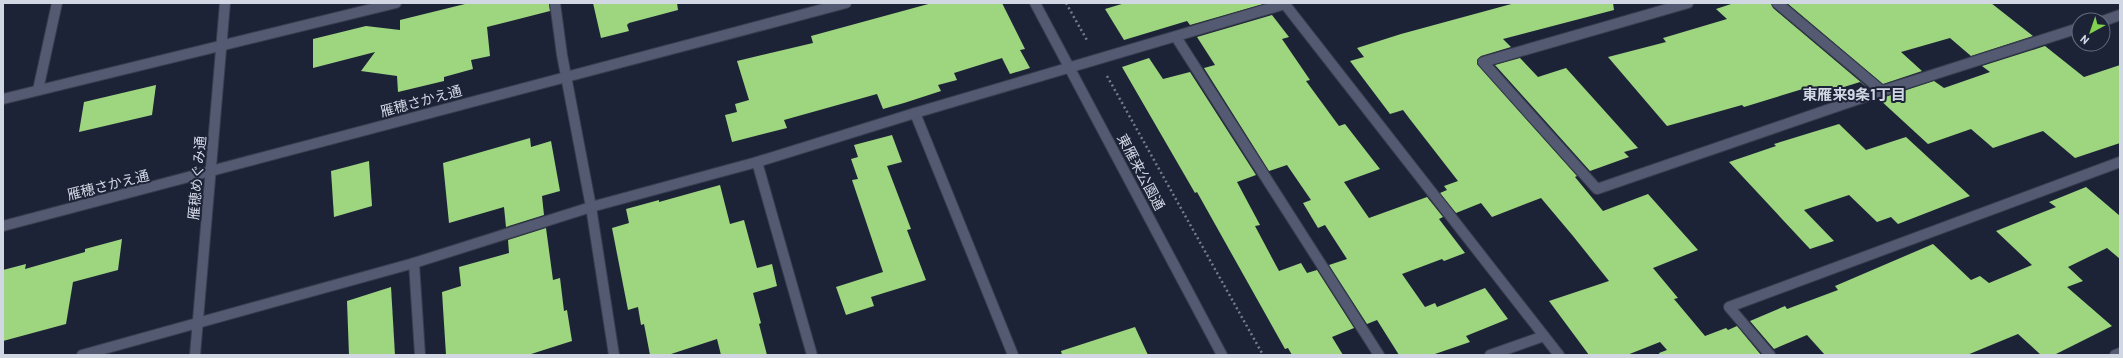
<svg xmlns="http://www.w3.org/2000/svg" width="2123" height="358" font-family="Barlow,'Noto Sans JP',sans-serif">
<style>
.building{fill:#9ed57f}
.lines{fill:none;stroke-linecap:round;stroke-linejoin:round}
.minor-casing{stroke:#383d4e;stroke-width:12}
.path{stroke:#767c8c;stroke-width:2.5;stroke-dasharray:2 3;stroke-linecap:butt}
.minor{stroke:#535a71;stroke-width:10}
.labels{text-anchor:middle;stroke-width:4;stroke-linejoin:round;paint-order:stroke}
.street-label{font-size:14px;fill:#d2d7e4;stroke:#1d2337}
.neighbourhood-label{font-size:15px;font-weight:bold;fill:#d2d7e4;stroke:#1d2337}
</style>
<rect width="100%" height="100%" fill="#1d2337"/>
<g class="building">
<path d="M 469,3 L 549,3 L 550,11 L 487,27 L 490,56 L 471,60 L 473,69 L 444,77 L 444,81 L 398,92 L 397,76 L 361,71 L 375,52 L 313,68 L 313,39 L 366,26 L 400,30 L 400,20 Z"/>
<path d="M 593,3 L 677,3 L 678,10 L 629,23 L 627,25 L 629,31 L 601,38 Z"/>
<path d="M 932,3 L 1002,3 L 1025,49 L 1020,50 L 1030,68 L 1010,74 L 1002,58 L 954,73 L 957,80 L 938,85 L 941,91 L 904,103 L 883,109 L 877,94 L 784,120 L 787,128 L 732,142 L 725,115 L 737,112 L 735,104 L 749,100 L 737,61 L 813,43 L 811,36 Z"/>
<path d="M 1125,3 L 1263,3 L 1263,4 L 1190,25 L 1187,21 L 1124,40 L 1105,9 Z"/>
<path d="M 1515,3 L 1613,3 L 1614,10 L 1503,39 L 1511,47 L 1481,56 L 1477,60 L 1477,64 L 1577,176 L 1575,177 L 1603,211 L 1648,194 L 1698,250 L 1653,268 L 1678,298 L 1674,299 L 1705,336 L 1726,328 L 1728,330 L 1737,326 L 1761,355 L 1660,355 L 1659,353 L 1667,350 L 1660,342 L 1627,355 L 1589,355 L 1549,301 L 1609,281 L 1573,236 L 1541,198 L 1492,217 L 1481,203 L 1456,213 L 1440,193 L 1447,190 L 1444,186 L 1458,181 L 1409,118 L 1403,110 L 1390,114 L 1350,61 L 1364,57 L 1357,48 L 1401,34 Z"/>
<path d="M 1734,3 L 1771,3 L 1773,8 L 1869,89 L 1860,82 L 1815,96 L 1806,88 L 1744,107 L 1742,105 L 1667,126 L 1608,57 L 1666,42 L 1663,38 L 1727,19 L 1716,9 Z"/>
<path d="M 1787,3 L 1991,3 L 2033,36 L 1971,56 L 1950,38 L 1901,52 L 1922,71 L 1883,84 Z"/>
<path d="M 1272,15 L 1289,37 L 1282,39 L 1310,80 L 1306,81 L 1339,126 L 1345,124 L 1380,169 L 1344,182 L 1369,218 L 1427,197 L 1443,217 L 1439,219 L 1465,253 L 1444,261 L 1442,259 L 1402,274 L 1425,307 L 1435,303 L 1437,307 L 1485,288 L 1508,319 L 1466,336 L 1470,342 L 1432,355 L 1399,355 L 1377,320 L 1367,324 L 1329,265 L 1347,259 L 1325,225 L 1318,228 L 1303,203 L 1311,200 L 1287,165 L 1269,171 L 1204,68 L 1215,65 L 1197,37 Z"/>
<path d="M 2045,46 L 2084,77 L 2120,65 L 2120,143 L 2075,158 L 2043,131 L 1993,148 L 1971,129 L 1928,144 L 1879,99 L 1934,81 L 1944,88 L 1990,72 L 1982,66 Z"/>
<path d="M 1149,58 L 1163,79 L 1190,72 L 1256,175 L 1237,182 L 1260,225 L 1255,226 L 1279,271 L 1301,263 L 1307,273 L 1317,270 L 1354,328 L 1332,337 L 1343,355 L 1292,355 L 1288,348 L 1285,349 L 1197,192 L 1195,193 L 1122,67 Z"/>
<path d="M 1520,58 L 1538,77 L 1566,68 L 1638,148 L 1624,152 L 1629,157 L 1590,171 L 1495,65 Z"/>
<path d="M 156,85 L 152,115 L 79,132 L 84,102 Z"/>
<path d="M 1839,124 L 1866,150 L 1906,137 L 1970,196 L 1898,224 L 1891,217 L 1877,222 L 1849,195 L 1804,210 L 1834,241 L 1810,249 L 1729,162 L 1776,146 L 1774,144 Z"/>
<path d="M 892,135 L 902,162 L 887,166 L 911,229 L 907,230 L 926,280 L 871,297 L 874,306 L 846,315 L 836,287 L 883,272 L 852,180 L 858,179 L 851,159 L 858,157 L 854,145 Z"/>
<path d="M 530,138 L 531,147 L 551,141 L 560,191 L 542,196 L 544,215 L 506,227 L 504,207 L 449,223 L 443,163 Z"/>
<path d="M 369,161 L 372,206 L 334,217 L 331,171 Z"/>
<path d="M 720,185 L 730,224 L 744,220 L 757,268 L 772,264 L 777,286 L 753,293 L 761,323 L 759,324 L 767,355 L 721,355 L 717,339 L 668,355 L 650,355 L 644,324 L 641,325 L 638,307 L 628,310 L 612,228 L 629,223 L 626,209 L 659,200 L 659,202 Z"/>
<path d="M 2086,187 L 2120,216 L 2120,259 L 2107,248 L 2068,267 L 2083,281 L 2067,287 L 2112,326 L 2054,355 L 2041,355 L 2018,334 L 1967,355 L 1825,355 L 1807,335 L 1774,349 L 1750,321 L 1785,306 L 1787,309 L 1838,290 L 1835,286 L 1933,244 L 1971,280 L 1980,276 L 1989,283 L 2032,265 L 1996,231 L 2056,207 L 2049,202 Z"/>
<path d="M 546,228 L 553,280 L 560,278 L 564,311 L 567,310 L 572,341 L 528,355 L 446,355 L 442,292 L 461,286 L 459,267 L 509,253 L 508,240 Z"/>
<path d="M 122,239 L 118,270 L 73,282 L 66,324 L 3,341 L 3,270 L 26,264 L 25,269 L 85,252 L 85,249 Z"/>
<path d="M 391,287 L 395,355 L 349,355 L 347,301 Z"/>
<path d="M 1135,327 L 1148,355 L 1062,355 L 1061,351 Z"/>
</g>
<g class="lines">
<g class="minor-casing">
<g id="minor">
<path d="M 555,3 L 562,55 L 591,207 L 614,355"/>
<path d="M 1035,3 L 1222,355"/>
<path d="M 1284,3 L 1559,355"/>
<path d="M 1688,3 L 1483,62 L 1597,189 L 1882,91 L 2079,28"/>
<path d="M 1777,3 L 1882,91"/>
<path d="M 2103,21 L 2120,15"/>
<path d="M 1176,37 L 1379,355"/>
<path d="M 38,90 L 57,3"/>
<path d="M 3,99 L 396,3"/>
<path d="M 915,113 L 1013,355"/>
<path d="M 757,162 L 812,355"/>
<path d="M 3,226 L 846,3"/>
<path d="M 414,263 L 420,355"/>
<path d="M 82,355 L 414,263 L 591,207 L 757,162 L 915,113 L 1285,4"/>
<path d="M 195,355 L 225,3"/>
<path d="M 1490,355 L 1544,336"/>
<path d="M 1770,355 L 1729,307 L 2120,162"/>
<path d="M 2115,355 L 2120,353"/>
</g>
</g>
<g class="path">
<path d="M 1066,3 L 1088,42"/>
<path d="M 1107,76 L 1263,355"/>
</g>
<use href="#minor" class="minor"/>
</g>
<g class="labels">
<g class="street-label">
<text transform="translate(421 101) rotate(-15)" y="5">雁穂さかえ通</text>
<text transform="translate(1141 172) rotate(62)" y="5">東雁来公園通</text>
<text transform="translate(197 178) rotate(-85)" y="5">雁穂めぐみ通</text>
<text transform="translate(108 185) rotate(-14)" y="5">雁穂さかえ通</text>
</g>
<g class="neighbourhood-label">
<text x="1854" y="100">東雁来9条1丁目</text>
</g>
</g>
<rect width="2123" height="358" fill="none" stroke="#d2d7e4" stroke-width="8"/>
<g transform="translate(2091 32) rotate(220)"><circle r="19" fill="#1d2337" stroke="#656b7c"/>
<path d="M0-3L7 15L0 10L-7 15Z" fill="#82d04f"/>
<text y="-6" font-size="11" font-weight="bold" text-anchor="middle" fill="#d2d7e4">N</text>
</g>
</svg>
